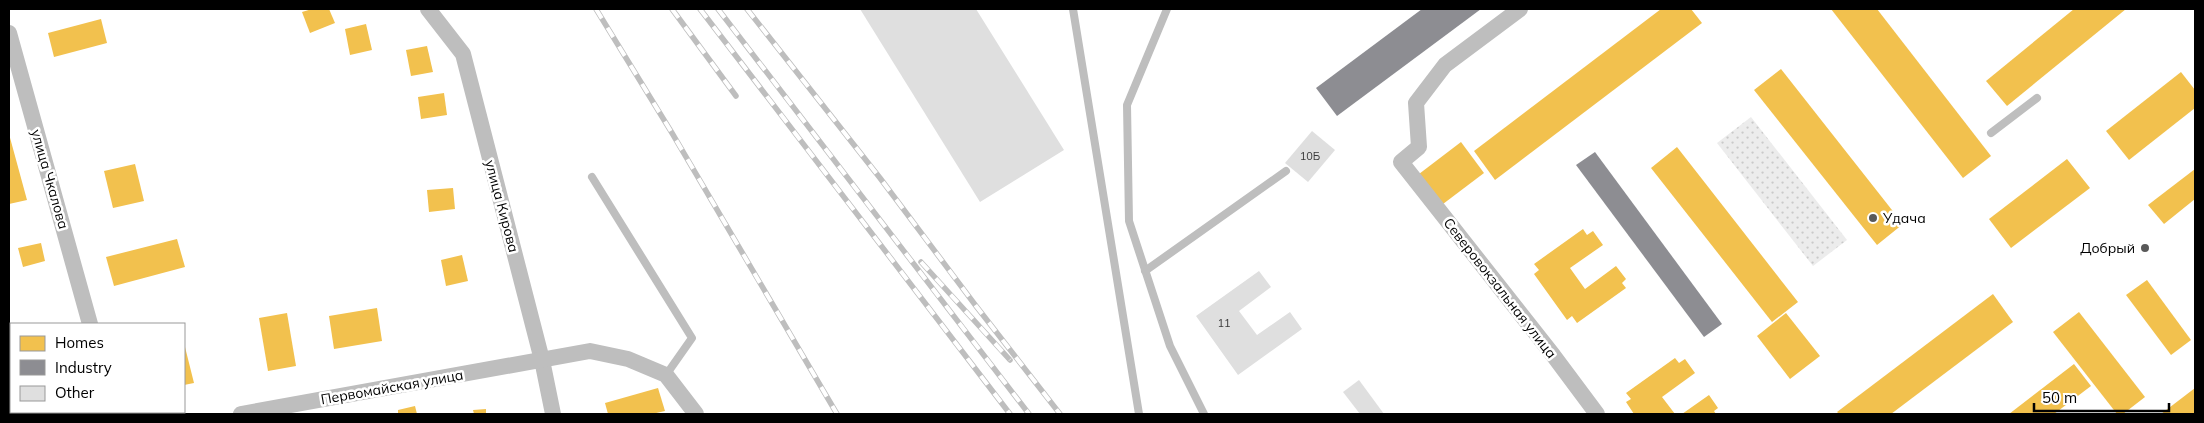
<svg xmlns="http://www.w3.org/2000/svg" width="2204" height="423" font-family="Mulish,sans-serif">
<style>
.grass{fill:url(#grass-dots)}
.homes{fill:#f2c14e}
.industry{fill:#8d8d92}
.building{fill:#dfdfdf}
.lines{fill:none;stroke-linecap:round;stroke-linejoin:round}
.service{stroke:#bebebe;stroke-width:8}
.minor{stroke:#bebebe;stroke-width:16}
.rail-casing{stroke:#bebebe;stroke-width:5.5}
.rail{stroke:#fff;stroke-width:4;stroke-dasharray:11;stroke-linecap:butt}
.poi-dot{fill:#595959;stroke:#fff;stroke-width:2}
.labels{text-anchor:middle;stroke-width:5;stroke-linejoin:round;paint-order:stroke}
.number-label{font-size:11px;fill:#383838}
.street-label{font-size:14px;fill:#000;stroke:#fff}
.poi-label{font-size:14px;fill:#000;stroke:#fff;text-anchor:start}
</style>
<defs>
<pattern id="grass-dots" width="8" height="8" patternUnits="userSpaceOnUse" patternTransform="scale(1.25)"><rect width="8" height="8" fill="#ececec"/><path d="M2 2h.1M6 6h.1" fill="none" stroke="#c9c9c9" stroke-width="1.8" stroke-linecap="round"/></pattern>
</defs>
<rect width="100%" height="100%" fill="#fff"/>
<path class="grass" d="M 1751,117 L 1847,240 L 1813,266 L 1717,143 Z"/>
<g class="homes">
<path d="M 312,9 L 329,9 L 335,23 L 310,33 L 302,12 Z"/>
<path d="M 1661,9 L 1691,9 L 1702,23 L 1495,180 L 1474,151 Z"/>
<path d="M 1831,9 L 1877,9 L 1991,156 L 1963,178 Z"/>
<path d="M 2074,9 L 2126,9 L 2007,106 L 1986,81 Z"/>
<path d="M 101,19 L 107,43 L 54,57 L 48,33 Z"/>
<path d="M 366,24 L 372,50 L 350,55 L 345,29 Z"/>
<path d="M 427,46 L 433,72 L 411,76 L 406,50 Z"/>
<path d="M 1781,69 L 1903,224 L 1877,245 L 1754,90 Z"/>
<path d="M 2181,72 L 2195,90 L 2195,108 L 2129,160 L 2106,131 Z"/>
<path d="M 444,93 L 447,115 L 421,119 L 418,97 Z"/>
<path d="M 9,134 L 27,200 L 9,204 Z"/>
<path d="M 1461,142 L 1484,173 L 1443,204 L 1419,174 Z"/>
<path d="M 1677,147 L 1798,302 L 1772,322 L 1651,168 Z"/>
<path d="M 2067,159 L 2090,188 L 2011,248 L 1989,219 Z"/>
<path d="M 135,164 L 144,201 L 113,208 L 104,171 Z"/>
<path d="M 2195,169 L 2195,199 L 2164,224 L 2148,205 Z"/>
<path d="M 453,188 L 455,209 L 429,212 L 427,190 Z"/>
<path d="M 1583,229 L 1587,235 L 1593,231 L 1603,245 L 1570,268 L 1585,289 L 1616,266 L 1626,279 L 1622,283 L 1626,288 L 1577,323 L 1572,316 L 1567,320 L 1534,274 L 1539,270 L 1534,264 Z"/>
<path d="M 177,239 L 185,267 L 114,286 L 106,257 Z"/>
<path d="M 41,243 L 45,261 L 23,267 L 18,248 Z"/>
<path d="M 462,255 L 468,281 L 446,286 L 441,260 Z"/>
<path d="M 2147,280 L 2191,340 L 2171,355 L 2126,295 Z"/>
<path d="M 1993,294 L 2013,322 L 1891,414 L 1839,414 L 1837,412 Z"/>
<path d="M 377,308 L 382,341 L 334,349 L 329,316 Z"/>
<path d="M 2079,312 L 2145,397 L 2123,414 L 2117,414 L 2053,332 Z"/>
<path d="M 287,313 L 296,366 L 268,371 L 259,318 Z"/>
<path d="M 1786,313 L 1820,356 L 1790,379 L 1757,336 Z"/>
<path d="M 184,343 L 194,383 L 184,385 Z"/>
<path d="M 1675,358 L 1679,363 L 1685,359 L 1695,373 L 1662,397 L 1675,414 L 1634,414 L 1626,402 L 1631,399 L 1626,393 Z"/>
<path d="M 2074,364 L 2091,386 L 2054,414 L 2009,414 Z"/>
<path d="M 658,388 L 665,411 L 652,414 L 608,414 L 605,403 Z"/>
<path d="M 2195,388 L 2195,414 L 2161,414 Z"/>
<path d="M 1709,395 L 1718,408 L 1714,411 L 1716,414 L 1682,414 Z"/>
<path d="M 415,406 L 417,414 L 398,414 L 398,410 Z"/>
<path d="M 486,409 L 486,414 L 474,414 L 473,410 Z"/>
</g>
<g class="industry">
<path d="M 1422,9 L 1481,9 L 1337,116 L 1316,88 Z"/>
<path d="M 1595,152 L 1722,324 L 1704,337 L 1576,165 Z"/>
</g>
<g class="building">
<path d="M 860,9 L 976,9 L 1064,150 L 980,202 Z"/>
<path d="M 1312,131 L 1335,150 L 1308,182 L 1285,163 Z"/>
<path d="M 1259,271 L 1271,287 L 1239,311 L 1257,335 L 1290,312 L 1302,329 L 1238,375 L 1196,316 Z"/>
<path d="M 1359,380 L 1384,414 L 1360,414 L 1343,392 Z"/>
</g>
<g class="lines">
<g class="service">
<path d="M 1073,9 L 1139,414"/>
<path d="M 1167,9 L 1127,105 L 1129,221 L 1170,346 L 1204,414"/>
<path d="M 1991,133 L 2037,98"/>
<path d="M 592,177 L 692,338 L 666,375"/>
<path d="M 1145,271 L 1286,171"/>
</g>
<g class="minor">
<path d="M 428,9 L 463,54 L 542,360 L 553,414"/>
<path d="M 1520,9 L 1445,65 L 1416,103 L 1419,147 L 1401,162 L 1553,355 L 1597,414"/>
<path d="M 9,33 L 90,324"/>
<path d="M 115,412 L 116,414"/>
<path d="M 241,414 L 590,351 L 628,359 L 666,375 L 696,414"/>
</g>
<g class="rail-casing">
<g id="rail">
<path d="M 596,9 L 672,133 L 837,414"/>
<path d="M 672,9 L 736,96"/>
<path d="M 700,9 L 1010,414"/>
<path d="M 718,9 L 1029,414"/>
<path d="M 747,9 L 880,178 L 976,306 L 1060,414"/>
<path d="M 921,262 L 1010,360"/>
</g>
</g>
<use href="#rail" class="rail"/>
</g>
<g class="poi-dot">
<circle cx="1873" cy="218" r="5"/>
<circle cx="2145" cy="248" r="5"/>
</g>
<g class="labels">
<g class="number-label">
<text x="1310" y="160">10Б</text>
<text x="1224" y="327">11</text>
</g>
<g class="street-label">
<text transform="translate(50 179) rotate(74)" y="5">улица Чкалова</text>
<text transform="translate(502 206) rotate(75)" y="5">улица Кирова</text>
<text transform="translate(1500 288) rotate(52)" y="5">Северовокзальная улица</text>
<text transform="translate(392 387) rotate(-10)" y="5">Первомайская улица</text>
</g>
<g class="poi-label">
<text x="1883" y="223">Удача</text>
<text x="2135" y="253" text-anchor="end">Добрый</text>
</g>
</g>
<rect width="2204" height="423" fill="none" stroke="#000000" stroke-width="20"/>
<rect x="10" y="323" width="175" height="90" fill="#ffffff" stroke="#999999"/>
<rect x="20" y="336" width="25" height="15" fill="#f2c14e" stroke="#999999"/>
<text x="55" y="348" font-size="15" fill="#000000">Homes</text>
<rect x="20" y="360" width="25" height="15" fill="#8d8d92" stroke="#999999"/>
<text x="55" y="373" font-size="15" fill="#000000">Industry</text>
<rect x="20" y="386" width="25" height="15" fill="#dfdfdf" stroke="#999999"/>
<text x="55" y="398" font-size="15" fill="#000000">Other</text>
<path d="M2034 403v8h135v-8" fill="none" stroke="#000000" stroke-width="2.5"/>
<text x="2042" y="403" font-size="15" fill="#000000" stroke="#ffffff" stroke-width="4" paint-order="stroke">50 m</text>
</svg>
